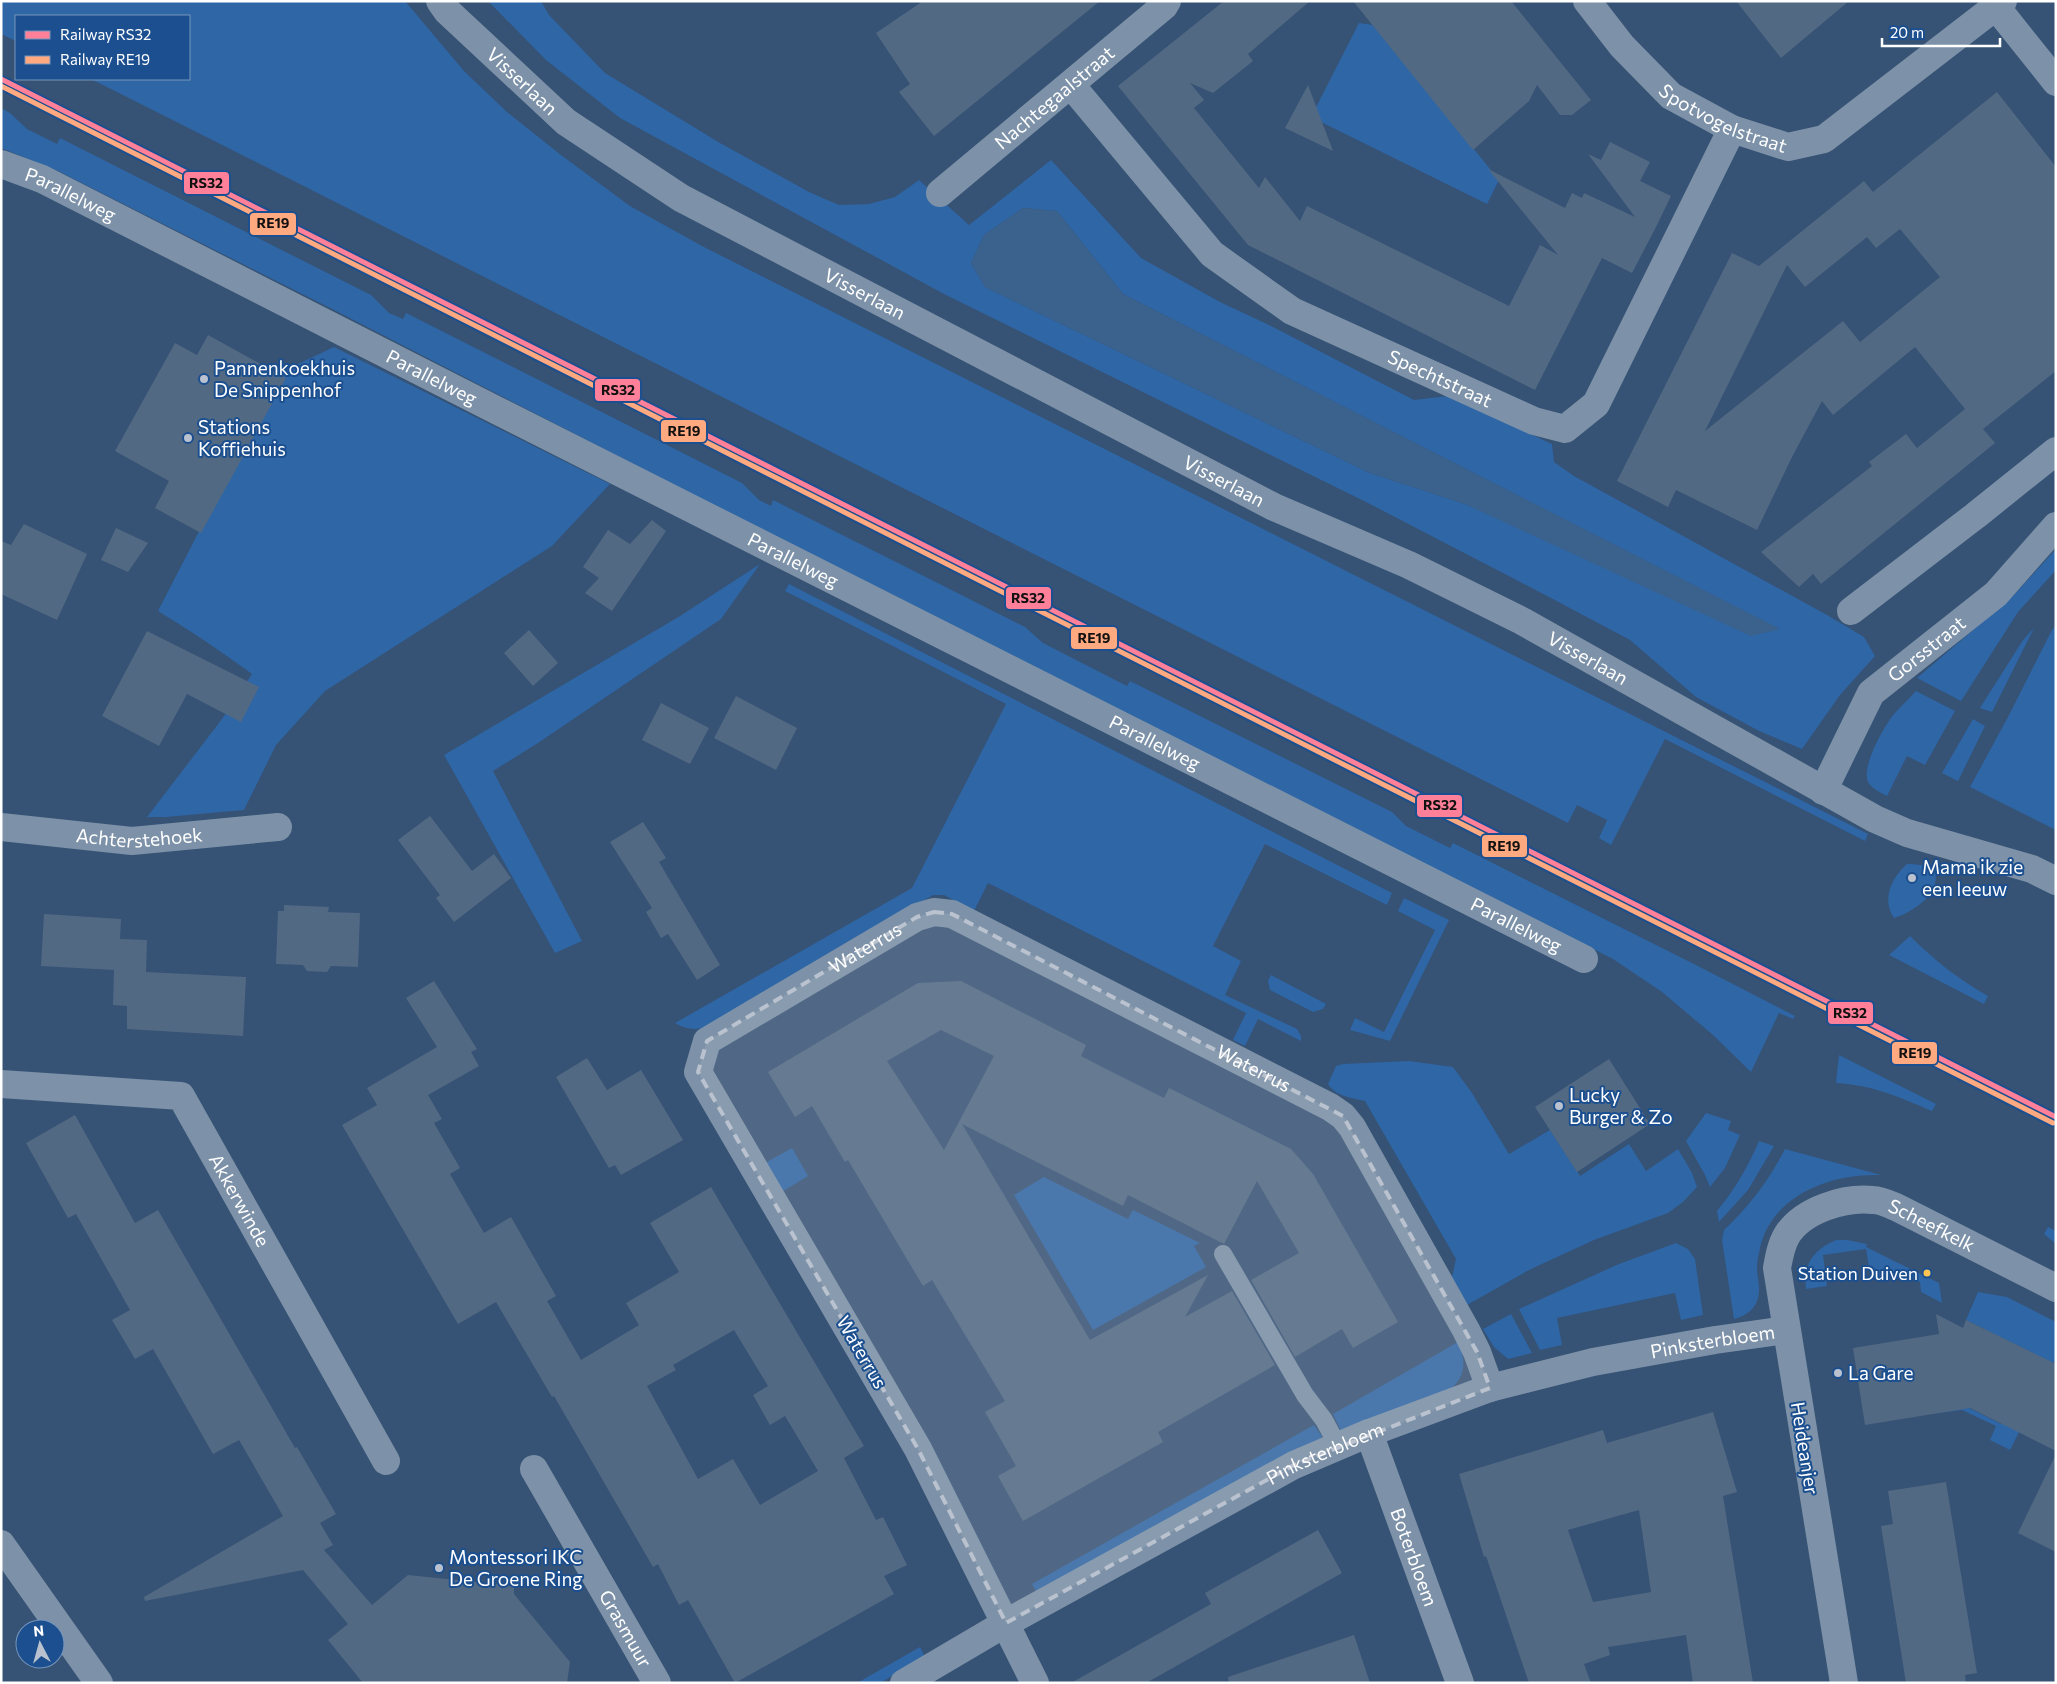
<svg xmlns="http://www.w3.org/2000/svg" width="2057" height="1684" font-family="Commissioner,sans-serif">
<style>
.green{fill:#2f66a5;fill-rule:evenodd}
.water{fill:#3b618d}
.building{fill:#526984;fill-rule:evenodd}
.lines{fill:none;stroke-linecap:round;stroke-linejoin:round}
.service{stroke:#7d92a8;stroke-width:18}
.minor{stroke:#7d92a8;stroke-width:28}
.tertiary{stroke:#7d92a8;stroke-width:28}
.rail-1-casing{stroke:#1b4f8f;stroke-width:9}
.rail-2-casing{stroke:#1b4f8f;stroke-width:9}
.rail-1{stroke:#ff8098;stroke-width:5}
.rail-2{stroke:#ffa980;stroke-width:5}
.marked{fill:#b9c2ce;fill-opacity:0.2;stroke:#b9c2ce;stroke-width:4;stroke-dasharray:10 6;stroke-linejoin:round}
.poi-dot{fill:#b9c2ce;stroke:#1b4f8f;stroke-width:2}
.bus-dot{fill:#fcc553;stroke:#1b4f8f;stroke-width:2}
.labels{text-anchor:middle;stroke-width:4;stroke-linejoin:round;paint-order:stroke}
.bus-label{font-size:18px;fill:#fff;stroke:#1b4f8f;text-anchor:end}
.street-label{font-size:19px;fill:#fff;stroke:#1b4f8f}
.poi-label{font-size:19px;fill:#fff;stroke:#1b4f8f;text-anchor:start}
.line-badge{stroke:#1b4f8f;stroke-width:2}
.pale-badge-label{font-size:14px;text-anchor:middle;font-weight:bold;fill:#111}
</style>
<rect width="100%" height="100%" fill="#365274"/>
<g class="green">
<path d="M 1,1 L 405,1 L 464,71 L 507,112 L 561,155 L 630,206 L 702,246 L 1868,834 L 1865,841 L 1665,739 L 1611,845 L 1599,838 L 1607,820 L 1577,805 L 1568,823 L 91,79 L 189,79 L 189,16 L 16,16 L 16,41 L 1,34 Z"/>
<path d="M 488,1 L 541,1 L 549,15 L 605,73 L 720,143 L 809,192 L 839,205 L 869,204 L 895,197 L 919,180 L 969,225 L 1051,160 L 1141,258 L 1220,302 L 1271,326 L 1414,400 L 1448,396 L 1552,444 L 1554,462 L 1574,476 L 1827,615 L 1864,637 L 1875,656 L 1840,695 L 1802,749 L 1759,731 L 1696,697 L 1630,640 L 1549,597 L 1366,502 L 944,294 L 620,118 L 546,60 ZM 1023,208 L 1057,211 L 1123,294 L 1779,629 L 1465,504 L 1370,473 L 985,287 L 971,263 L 984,235 Z"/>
<path d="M 1359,23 L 1373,25 L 1499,180 L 1487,204 L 1311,117 Z"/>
<path d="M 1,108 L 10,113 L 27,129 L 57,144 L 60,138 L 371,295 L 389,313 L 403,319 L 406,313 L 742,483 L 759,500 L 771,506 L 773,500 L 1025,627 L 1043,643 L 1127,686 L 1130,681 L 1392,812 L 1406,826 L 1450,848 L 1453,843 L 1694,964 L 1795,1016 L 1793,1019 L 1779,1013 L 1751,1072 L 1713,1035 L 1662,992 L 1613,959 L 715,506 L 336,311 L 58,171 L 1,148 Z"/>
<path d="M 334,347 L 610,484 L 552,546 L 325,691 L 276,745 L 244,810 L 166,817 L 147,817 L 222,719 L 252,674 C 222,652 191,631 158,611 L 281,372 Z"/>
<path d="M 2056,549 L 2056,570 L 2018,612 L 1961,701 L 1917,678 L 2013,596 Z"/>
<path d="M 760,564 L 721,619 L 538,743 L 493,771 L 582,941 L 555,953 L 444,755 L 680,616 Z"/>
<path d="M 789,584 L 1392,893 L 1387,905 L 1265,844 L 1213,946 L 1241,961 L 1225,995 L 1297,1029 L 1301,1036 L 1301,1041 L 1258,1019 L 1245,1046 L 1233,1040 L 1246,1013 L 988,883 L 974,911 L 944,895 L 933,895 L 708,1027 C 695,1030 687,1030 675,1023 L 912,888 L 1006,704 L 785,591 Z"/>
<path d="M 2056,625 L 2056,830 L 1970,787 L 2008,717 L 2052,630 Z"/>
<path d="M 2034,628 L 1992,712 L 1980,708 L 2023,640 Z"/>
<path d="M 1916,691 L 1955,711 L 1925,765 L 1907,756 L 1887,796 C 1881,793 1872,789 1868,782 C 1861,767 1884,726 1894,714 C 1901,706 1909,699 1916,691 Z"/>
<path d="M 1973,719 L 1985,726 L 1958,781 L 1942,773 Z"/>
<path d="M 1907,864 C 1917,864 1927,865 1935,871 C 1941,894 1913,912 1894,918 C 1881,899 1892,877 1907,864 Z"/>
<path d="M 1404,898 L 1449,920 L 1390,1041 L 1350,1030 L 1355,1018 L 1384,1032 L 1435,930 L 1398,911 Z"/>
<path d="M 1910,936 C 1934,960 1958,979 1988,996 L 1984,1004 L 1889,955 Z"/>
<path d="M 1271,975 L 1326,1004 L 1323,1009 L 1313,1012 L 1270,990 L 1268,981 Z"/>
<path d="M 1839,1055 L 1936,1104 L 1932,1111 C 1899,1097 1872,1085 1836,1083 Z"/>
<path d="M 1409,1061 L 1453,1067 L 1472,1093 L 1509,1154 L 1550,1130 L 1580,1176 L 1629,1144 L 1646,1171 L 1678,1149 L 1692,1173 L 1697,1187 L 1683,1202 L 1668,1213 L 1594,1240 L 1529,1270 L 1467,1305 L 1452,1277 L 1456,1259 L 1365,1101 C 1352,1098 1335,1096 1328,1084 L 1336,1066 L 1343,1064 Z"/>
<path d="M 1706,1113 L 1731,1121 L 1728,1130 L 1740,1135 L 1725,1168 L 1710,1187 L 1705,1175 L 1686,1141 Z"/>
<path d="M 1759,1141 L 1774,1146 L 1748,1190 L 1719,1222 L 1717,1211 C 1735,1189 1748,1167 1759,1141 Z"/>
<path d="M 792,1148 L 808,1176 L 782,1192 L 765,1163 Z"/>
<path d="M 1785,1149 L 1881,1175 C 1831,1173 1772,1195 1760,1248 C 1759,1254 1757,1261 1757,1267 C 1757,1278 1761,1287 1758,1298 C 1755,1310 1745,1316 1734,1319 L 1722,1240 L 1724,1230 C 1749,1207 1769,1180 1785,1149 Z"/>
<path d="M 1044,1177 L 1128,1219 L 1133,1210 L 1200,1243 L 1194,1246 L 1206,1267 L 1093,1330 L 1014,1195 Z"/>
<path d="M 2048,1227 L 2056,1231 L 2056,1244 L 2044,1234 Z"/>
<path d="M 1836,1240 L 1847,1240 L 1867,1244 L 1866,1247 L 1939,1283 L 1942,1303 L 1921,1292 L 1920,1282 L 1905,1275 L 1871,1279 L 1866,1249 L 1823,1255 L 1827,1286 L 1806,1289 C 1803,1264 1813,1250 1836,1240 Z"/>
<path d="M 1676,1243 L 1688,1249 L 1695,1259 L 1703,1315 L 1681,1320 L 1675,1293 L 1557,1318 L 1562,1345 L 1540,1350 L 1519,1309 L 1619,1264 Z"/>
<path d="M 1978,1292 L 2007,1297 L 2056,1322 L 2056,1359 L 2010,1450 L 1990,1440 L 1996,1426 L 1962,1410 L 1931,1414 L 1929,1403 L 1947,1397 L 2001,1424 L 2035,1354 L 1966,1320 Z"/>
<path d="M 1511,1314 L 1532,1353 L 1508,1359 L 1494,1347 L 1483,1329 Z"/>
<path d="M 1458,1342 C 1466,1360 1466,1375 1451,1389 L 1341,1431 L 1333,1414 Z"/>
<path d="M 1314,1425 L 1323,1438 L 1038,1595 L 1032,1584 Z"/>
<path d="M 920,1647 L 925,1657 L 880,1683 L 857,1683 Z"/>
</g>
<path class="water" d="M 1023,208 L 1057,211 L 1123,294 L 1780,629 L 1751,636 L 1465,504 L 1370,473 L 985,287 L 971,263 L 984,235 Z"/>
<g class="building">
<path d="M 923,1 L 1100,1 L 934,136 L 899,92 L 910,84 L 876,33 Z"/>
<path d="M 1224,1 L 1310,1 L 1248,54 L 1253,61 L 1213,93 L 1190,83 L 1204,100 L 1194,108 L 1259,188 L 1265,177 L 1300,221 L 1307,206 L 1509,306 L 1540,245 L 1558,255 L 1488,169 L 1565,208 L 1572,193 L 1582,198 L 1584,193 L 1635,217 L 1588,154 L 1601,160 L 1610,142 L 1650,162 L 1640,181 L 1671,196 L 1656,227 L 1632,273 L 1602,258 L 1535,390 L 1248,245 L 1118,86 Z"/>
<path d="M 1353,1 L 1511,1 L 1591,100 L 1572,115 L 1560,115 L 1537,85 L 1529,101 L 1473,150 Z"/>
<path d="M 1736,1 L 1849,1 L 1781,58 Z"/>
<path d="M 1308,85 L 1333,151 L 1285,128 Z"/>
<path d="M 1997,92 L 2056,167 L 2056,371 L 1983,429 L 1995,443 L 1821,584 L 1813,574 L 1799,587 L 1761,552 L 1872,466 L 1869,462 L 1906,434 L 1917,448 L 1965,409 L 1915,347 L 1833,415 L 1822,401 L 1792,457 L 1757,530 L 1676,490 L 1668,507 L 1617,481 L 1732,253 L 1759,266 L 1864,181 L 1873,192 ZM 1900,229 L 1940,277 L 1860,342 L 1843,321 L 1705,431 L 1787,265 L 1805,287 L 1867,237 L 1876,248 Z"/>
<path d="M 208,335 L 286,378 L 201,533 L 155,508 L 169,481 L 115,451 L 175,343 L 197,355 Z"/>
<path d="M 652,520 L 666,531 L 612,611 L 585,593 L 599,578 L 583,567 L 608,530 L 630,544 Z"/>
<path d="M 24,524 L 87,554 L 57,620 L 1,594 L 1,541 L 11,545 Z"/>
<path d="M 116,528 L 148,543 L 128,572 L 101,560 Z"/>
<path d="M 529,630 L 558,663 L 533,686 L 504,653 Z"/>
<path d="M 147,631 L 259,687 L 241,722 L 187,694 L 159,746 L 102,716 Z"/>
<path d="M 736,696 L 797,728 L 776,770 L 714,738 Z"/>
<path d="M 661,703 L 709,728 L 690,764 L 642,740 Z"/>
<path d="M 430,816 L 472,871 L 494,854 L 511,878 L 454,922 L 436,898 L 440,895 L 398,840 Z"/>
<path d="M 643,822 L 666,858 L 659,862 L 720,965 L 697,980 L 668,934 L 661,938 L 646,912 L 652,908 L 610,842 Z"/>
<path d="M 284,905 L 329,907 L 328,912 L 360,913 L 358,967 L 331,966 L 327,972 L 307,971 L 303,965 L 276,964 L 278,911 L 284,911 Z"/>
<path d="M 44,914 L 121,919 L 120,939 L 147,940 L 146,972 L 246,977 L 243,1036 L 127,1029 L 127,1006 L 113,1005 L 114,970 L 41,966 Z"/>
<path d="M 434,981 L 477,1049 L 471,1052 L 479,1066 L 428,1095 L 442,1119 L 434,1123 L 460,1168 L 450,1174 L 484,1233 L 511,1217 L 556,1296 L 547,1301 L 581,1360 L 639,1325 L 626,1303 L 679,1272 L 650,1223 L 711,1187 L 864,1446 L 844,1458 L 876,1520 L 883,1517 L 907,1565 L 884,1576 L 894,1594 L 735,1683 L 688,1600 L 679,1605 L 658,1564 L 653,1567 L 554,1396 L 552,1397 L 496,1302 L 458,1324 L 342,1125 L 377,1105 L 367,1088 L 437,1047 L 406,998 ZM 734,1330 L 768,1386 L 753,1395 L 770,1425 L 785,1416 L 818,1471 L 760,1505 L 733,1459 L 698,1479 L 647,1386 L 676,1370 L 673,1365 Z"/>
<path d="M 961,981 L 1086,1045 L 1081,1056 L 1108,1070 L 1164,1098 L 1169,1088 L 1291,1149 L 1313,1174 L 1398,1322 L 1353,1348 L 1342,1329 L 1295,1357 L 1251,1280 L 1299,1253 L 1257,1181 L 1224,1244 L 1128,1195 L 1123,1206 L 962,1124 L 1090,1340 L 1208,1275 L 1185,1317 L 1232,1291 L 1275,1365 L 1158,1432 L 1163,1442 L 1023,1521 L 998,1476 L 1016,1466 L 985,1412 L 1005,1401 L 932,1280 L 923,1286 L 848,1160 L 845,1162 L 812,1106 L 795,1117 L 768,1072 L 918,983 ZM 941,1030 L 994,1056 L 944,1150 L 887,1061 Z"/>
<path d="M 587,1058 L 607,1090 L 641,1070 L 683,1140 L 621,1175 L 615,1165 L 609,1168 L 556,1077 Z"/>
<path d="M 1609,1059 L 1650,1124 L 1577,1172 L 1535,1107 Z"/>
<path d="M 75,1115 L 135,1223 L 158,1210 L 295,1448 L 297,1447 L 336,1514 L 320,1523 L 333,1545 L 324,1550 L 372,1605 L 408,1575 L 514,1586 L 514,1594 L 570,1662 L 567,1683 L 363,1683 L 328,1640 L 348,1624 L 303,1570 L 145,1601 L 144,1597 L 283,1516 L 239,1440 L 213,1454 L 153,1349 L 135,1359 L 112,1320 L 130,1310 L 76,1214 L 68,1218 L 26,1143 Z"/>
<path d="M 1936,1314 L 1963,1328 L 1966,1320 L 2056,1364 L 2056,1451 L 1970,1408 L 1865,1425 L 1853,1348 L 1939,1334 Z"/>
<path d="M 1713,1412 L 1737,1492 L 1723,1496 L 1753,1683 L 1693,1683 L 1686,1635 L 1608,1647 L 1610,1655 L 1584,1664 L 1591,1683 L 1529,1683 L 1486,1556 L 1484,1557 L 1459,1474 L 1603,1430 L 1607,1443 ZM 1639,1510 L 1651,1592 L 1593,1602 L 1568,1530 Z"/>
<path d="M 2056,1454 L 2056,1552 L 2018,1533 Z"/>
<path d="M 1946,1482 L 1977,1673 L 1965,1675 L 1966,1683 L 1906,1683 L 1881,1526 L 1893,1524 L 1888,1491 Z"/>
<path d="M 1318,1530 L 1342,1573 L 1146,1683 L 1071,1683 L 1211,1604 L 1205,1593 Z"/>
<path d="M 1354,1635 L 1370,1683 L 1229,1683 L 1228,1677 Z"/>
</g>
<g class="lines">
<path class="service" d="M 1223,1254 L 1305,1395 L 1324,1420 L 1338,1446"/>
<g class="minor">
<path id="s1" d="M 1587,1 L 1622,46 L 1671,96 L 1732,129 L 1788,147 L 1824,139 L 2003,1"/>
<path d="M 1997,8 L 2056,82"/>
<path id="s2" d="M 1071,85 L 1212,254 L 1292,311 L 1534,421 L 1565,429 L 1596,404 L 1732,129"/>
<path id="s3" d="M 1,164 L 42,179 L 498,411 L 1584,959"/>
<path id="s4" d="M 940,193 L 1164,6 L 1167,1"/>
<path d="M 1851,611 L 1975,516 L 2056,451"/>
<path id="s5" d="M 1823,791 L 1871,693 L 1996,594 L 2056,526"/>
<path id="s6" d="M 1,827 L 132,841 L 278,827"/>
<path id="s7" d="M 1,1084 L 181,1096 L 386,1461"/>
<path id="s8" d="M 1369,1433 L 1460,1683"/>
<path id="s9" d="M 534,1469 L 657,1683"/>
<path d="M 1,1544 L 99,1683"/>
<path id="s10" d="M 904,1683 L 1006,1623 L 1294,1465 L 1369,1433 L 1490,1388 L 1593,1362 L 1715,1340 L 1786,1330"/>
<path id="s11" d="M 1035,1683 L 918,1449 L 698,1072 L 707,1041 L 917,917 L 934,912 L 952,914 L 1330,1107 L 1343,1116 L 1352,1127 L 1466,1330 L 1477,1352 L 1490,1388"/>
<path id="s12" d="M 1844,1683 L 1777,1268 C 1779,1257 1781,1245 1787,1235 C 1803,1210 1844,1197 1873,1200 C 1881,1200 1891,1205 1898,1208 L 2056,1288"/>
</g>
<path class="tertiary" id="s13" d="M 440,1 L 447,11 L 566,122 L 681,198 L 1274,507 L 1409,565 L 1522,621 L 1875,819 L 1907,833 L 2032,869 L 2056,881"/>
<g class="rail-1-casing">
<path id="rail-1" d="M 1,79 L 2056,1117"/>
</g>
<g class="rail-2-casing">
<path id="rail-2" d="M 1,86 L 2053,1123"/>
</g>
<use href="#rail-1" class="rail-1"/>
<use href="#rail-2" class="rail-2"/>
</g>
<path class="marked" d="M 934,912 L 952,914 L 1343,1116 L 1477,1352 L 1490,1388 L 1294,1465 L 1006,1623 L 918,1449 L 698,1072 L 707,1041 L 917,917 Z"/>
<g class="poi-dot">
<circle cx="204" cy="379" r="5"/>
<circle cx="188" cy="438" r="5"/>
<circle cx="1912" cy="878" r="5"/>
<circle cx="1559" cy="1106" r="5"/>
<circle cx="1838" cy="1373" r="5"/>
<circle cx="439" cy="1568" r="5"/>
</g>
<circle class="bus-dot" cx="1927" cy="1273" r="4.5"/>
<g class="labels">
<g class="bus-label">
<text x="1918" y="1280">Station Duiven</text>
</g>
<g class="street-label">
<text dy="7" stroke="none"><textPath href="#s13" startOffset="115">Visserlaan</textPath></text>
<text dy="7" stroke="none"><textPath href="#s4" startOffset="149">Nachtegaalstraat</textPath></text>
<text dy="7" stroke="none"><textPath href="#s1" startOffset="184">Spotvogelstraat</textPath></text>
<text dy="7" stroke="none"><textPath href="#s3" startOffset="76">Parallelweg</textPath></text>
<text dy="7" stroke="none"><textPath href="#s13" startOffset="520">Visserlaan</textPath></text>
<text dy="7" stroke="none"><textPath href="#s3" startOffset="481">Parallelweg</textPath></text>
<text dy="7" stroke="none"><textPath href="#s2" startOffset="481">Spechtstraat</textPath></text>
<text dy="7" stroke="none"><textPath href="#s13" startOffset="925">Visserlaan</textPath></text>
<text dy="7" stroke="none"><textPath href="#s3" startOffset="886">Parallelweg</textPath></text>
<text dy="7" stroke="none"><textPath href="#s5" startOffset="180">Gorsstraat</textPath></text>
<text dy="7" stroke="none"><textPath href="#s13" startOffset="1330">Visserlaan</textPath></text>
<text dy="7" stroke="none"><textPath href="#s3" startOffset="1291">Parallelweg</textPath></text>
<text dy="7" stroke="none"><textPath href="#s6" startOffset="139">Achterstehoek</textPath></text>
<text dy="7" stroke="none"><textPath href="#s3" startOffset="1696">Parallelweg</textPath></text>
<text dy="7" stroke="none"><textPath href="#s11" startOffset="914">Waterrus</textPath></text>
<text dy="7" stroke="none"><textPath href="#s11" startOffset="1349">Waterrus</textPath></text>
<text dy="7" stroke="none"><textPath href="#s7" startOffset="300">Akkerwinde</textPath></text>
<text dy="7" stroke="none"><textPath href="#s12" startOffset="616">Scheefkelk</textPath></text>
<text dy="7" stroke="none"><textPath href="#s10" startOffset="885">Pinksterbloem</textPath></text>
<text transform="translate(862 1352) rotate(60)" y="7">Waterrus</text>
<text transform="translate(1805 1448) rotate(81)" y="7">Heideanjer</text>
<text dy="7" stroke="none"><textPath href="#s10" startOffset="480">Pinksterbloem</textPath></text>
<text dy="7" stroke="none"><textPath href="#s8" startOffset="132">Boterbloem</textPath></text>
<text dy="7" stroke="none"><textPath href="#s9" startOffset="184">Grasmuur</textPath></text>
</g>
<g class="poi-label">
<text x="214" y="375">Pannenkoekhuis<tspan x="214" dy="22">De Snippenhof</tspan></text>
<text x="198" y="434">Stations<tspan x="198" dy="22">Koffiehuis</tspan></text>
<text x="1922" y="874">Mama ik zie<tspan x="1922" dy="22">een leeuw</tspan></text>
<text x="1569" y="1102">Lucky<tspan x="1569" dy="22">Burger &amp; Zo</tspan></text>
<text x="1848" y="1380">La Gare</text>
<text x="449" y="1564">Montessori IKC<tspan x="449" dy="22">De Groene Ring</tspan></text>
</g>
</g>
<g class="line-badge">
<rect x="183" y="171" width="47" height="24" rx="5" fill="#ff8098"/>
<rect x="249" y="212" width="48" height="24" rx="5" fill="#ffa980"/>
<rect x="594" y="378" width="47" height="24" rx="5" fill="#ff8098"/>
<rect x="660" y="419" width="47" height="24" rx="5" fill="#ffa980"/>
<rect x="1005" y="586" width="47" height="24" rx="5" fill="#ff8098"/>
<rect x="1070" y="626" width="48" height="24" rx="5" fill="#ffa980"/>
<rect x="1416" y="794" width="47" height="24" rx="5" fill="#ff8098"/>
<rect x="1481" y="834" width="47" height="24" rx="5" fill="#ffa980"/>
<rect x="1827" y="1001" width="47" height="24" rx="5" fill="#ff8098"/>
<rect x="1891" y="1041" width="47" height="24" rx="5" fill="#ffa980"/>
</g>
<g class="pale-badge-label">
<text x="206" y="188">RS32</text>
<text x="273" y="228">RE19</text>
<text x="618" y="395">RS32</text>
<text x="684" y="436">RE19</text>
<text x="1028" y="603">RS32</text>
<text x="1094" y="643">RE19</text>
<text x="1440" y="810">RS32</text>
<text x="1504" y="851">RE19</text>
<text x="1850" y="1018">RS32</text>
<text x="1915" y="1058">RE19</text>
</g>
<rect width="2057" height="1684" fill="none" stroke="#ffffff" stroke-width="5"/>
<rect x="15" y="15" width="175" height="65" fill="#1b4f8f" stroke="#7695bc"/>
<rect x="25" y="31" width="25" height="8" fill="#ff8098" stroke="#7695bc"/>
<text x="60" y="40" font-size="15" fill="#ffffff">Railway RS32</text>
<rect x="25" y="56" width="25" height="8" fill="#ffa980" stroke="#7695bc"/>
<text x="60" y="65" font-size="15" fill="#ffffff">Railway RE19</text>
<g transform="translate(40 1644) rotate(354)"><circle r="24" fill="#1b4f8f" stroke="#7695bc"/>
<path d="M0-4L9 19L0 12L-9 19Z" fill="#b9c2ce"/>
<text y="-8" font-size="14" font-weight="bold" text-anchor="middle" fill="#ffffff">N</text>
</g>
<path d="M1882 38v8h118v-8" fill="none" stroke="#ffffff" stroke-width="2.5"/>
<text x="1890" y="38" font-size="15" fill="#ffffff" stroke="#1b4f8f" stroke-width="4" paint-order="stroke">20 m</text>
</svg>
